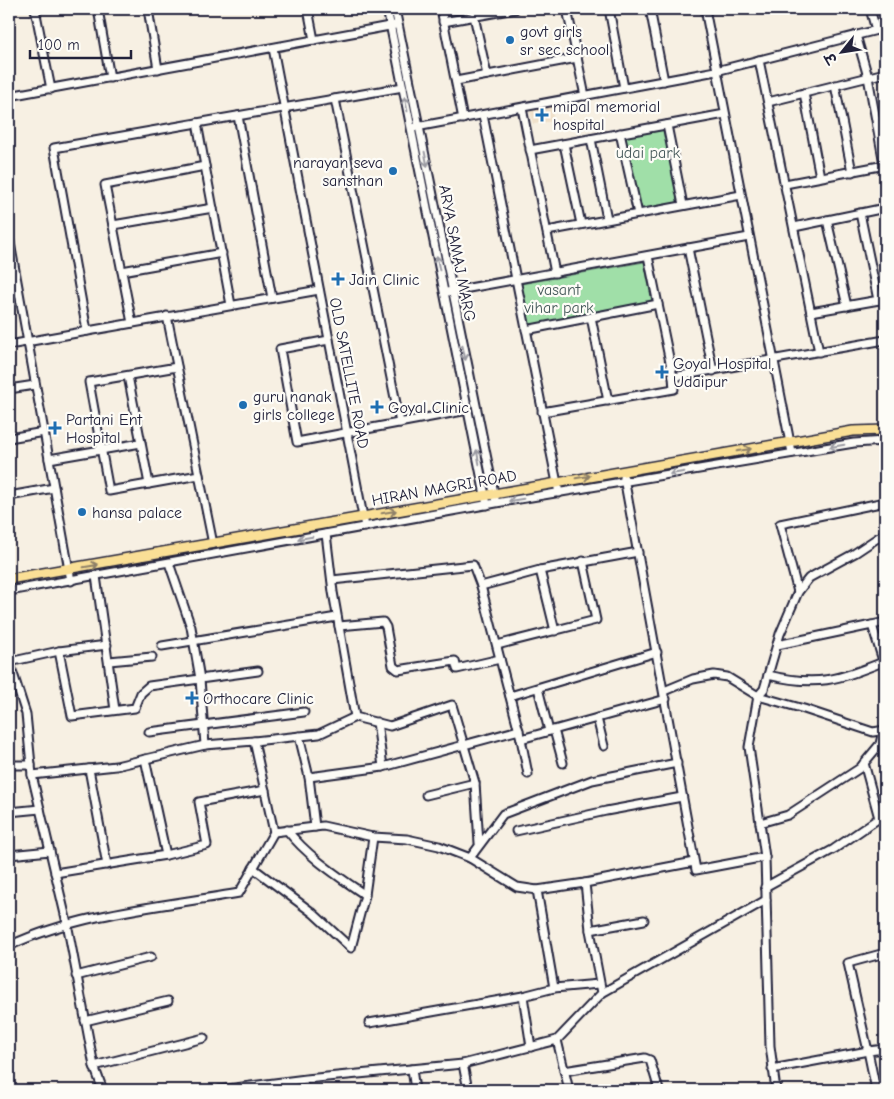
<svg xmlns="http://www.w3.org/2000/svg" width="894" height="1099" font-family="'Comic Neue','Playpen Sans Deva',sans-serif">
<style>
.built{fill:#f0e1cb}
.green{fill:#a0dfa8;stroke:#618072}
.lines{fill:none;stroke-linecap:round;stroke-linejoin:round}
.minor-casing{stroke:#22223b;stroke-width:11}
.major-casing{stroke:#22223b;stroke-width:12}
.minor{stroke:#fdfcf7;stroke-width:7}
.major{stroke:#fadf96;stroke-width:9}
.oneway{stroke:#9a9aa2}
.oneway2{stroke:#8e8068}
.poi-dot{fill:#1f6fb2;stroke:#fdfcf7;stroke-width:2}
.labels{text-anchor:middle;stroke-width:4.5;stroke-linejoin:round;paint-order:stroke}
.poi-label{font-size:16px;fill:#22223b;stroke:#fdfcf7;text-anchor:start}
.park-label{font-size:16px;fill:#485b5c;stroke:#fdfcf7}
.street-label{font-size:16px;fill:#22223b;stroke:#fdfcf7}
</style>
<rect width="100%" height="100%" fill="#f7f0e3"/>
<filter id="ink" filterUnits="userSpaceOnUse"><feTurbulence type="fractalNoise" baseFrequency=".02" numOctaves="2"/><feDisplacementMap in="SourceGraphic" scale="10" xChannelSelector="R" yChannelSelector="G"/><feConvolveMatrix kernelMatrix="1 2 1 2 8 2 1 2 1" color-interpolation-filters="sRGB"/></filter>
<g filter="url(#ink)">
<path class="built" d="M 551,105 L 554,121 L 533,124 L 529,108 Z"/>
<g class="green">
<path d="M 664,129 L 679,203 L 641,209 L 624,136 Z"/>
<path d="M 644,262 L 652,302 L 530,325 L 521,284 Z"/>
</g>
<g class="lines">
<g class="minor-casing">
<g id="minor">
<path d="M 35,9 L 51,89"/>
<path d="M 98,9 L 110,78"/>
<path d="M 148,9 L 158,69"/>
<path d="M 308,9 L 314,40"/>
<path d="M 387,9 L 487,505"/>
<path d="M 395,9 L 495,498"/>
<path d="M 441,9 L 463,119"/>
<path d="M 567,9 L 585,96"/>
<path d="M 609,9 L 624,88"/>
<path d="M 650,9 L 664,81"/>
<path d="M 705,9 L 792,453"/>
<path d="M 870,9 L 876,30"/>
<path d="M 474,16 L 487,75"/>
<path d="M 443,22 L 515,9"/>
<path d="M 856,35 L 868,77 L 885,169"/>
<path d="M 273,48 L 365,527"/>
<path d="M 759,60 L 819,352"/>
<path d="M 456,81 L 577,58"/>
<path d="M 835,85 L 852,172"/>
<path d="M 804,93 L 820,177"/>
<path d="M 9,96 L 395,25"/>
<path d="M 335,99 L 400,423"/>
<path d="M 768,102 L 885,73"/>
<path d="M 522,108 L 555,273"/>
<path d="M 483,115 L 559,493"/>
<path d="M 238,116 L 272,298"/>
<path d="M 197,123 L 231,305"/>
<path d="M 667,125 L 683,205"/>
<path d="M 877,126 L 885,124"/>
<path d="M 416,127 L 716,71 L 885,28"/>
<path d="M 620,133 L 638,214"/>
<path d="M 591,139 L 607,219"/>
<path d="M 564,144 L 581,224"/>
<path d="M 530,150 L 725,114"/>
<path d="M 785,184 L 885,165"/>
<path d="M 860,213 L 878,300"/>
<path d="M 827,220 L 847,306"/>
<path d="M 113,225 L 213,208"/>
<path d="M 794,227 L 885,208"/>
<path d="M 547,231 L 741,195"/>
<path d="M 9,237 L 71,581"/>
<path d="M 688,248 L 713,371"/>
<path d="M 648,256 L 673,377 L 885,340"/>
<path d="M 122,271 L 222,253"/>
<path d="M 447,292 L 749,237"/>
<path d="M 811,312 L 885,299"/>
<path d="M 167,316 L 213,544"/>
<path d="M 591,317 L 608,401"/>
<path d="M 132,323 L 105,185 L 205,166"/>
<path d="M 526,330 L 658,304"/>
<path d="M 87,331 L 54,148 L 403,87"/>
<path d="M 329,340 L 280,349 L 297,442 L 468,410"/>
<path d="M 9,345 L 319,290"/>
<path d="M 177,367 L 89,382 L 109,491 L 199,475"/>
<path d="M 128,376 L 149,484"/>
<path d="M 9,389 L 35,385"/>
<path d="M 542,412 L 674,389 L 673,377"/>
<path d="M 9,438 L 44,432"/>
<path d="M 49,459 L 141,443"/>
<path d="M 624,478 L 696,870 L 765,857"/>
<path d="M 9,496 L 54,488"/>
<path d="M 326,534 L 333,592 L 355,717 L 390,726 L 452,705 L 475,783 L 479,843"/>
<path d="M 169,563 L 191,627 L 200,679 L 205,745 L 254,741 L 274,832 L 323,826 L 373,837 L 407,839 L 439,846 L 470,858 L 503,814 L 592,780 L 677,763"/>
<path d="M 540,570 L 555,631"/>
<path d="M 96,576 L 115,710"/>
<path d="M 332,580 L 473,565 L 481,586 L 521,739 L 666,699"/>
<path d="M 481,586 L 540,570 L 638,552"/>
<path d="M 9,591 L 496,503 L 854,443 L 885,441"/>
<path d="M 798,592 L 780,524 L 885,502"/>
<path d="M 872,625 L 885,622"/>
<path d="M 339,626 L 383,622 L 386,627 L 393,666 L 398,670 L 455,661 L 457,669 L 500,659"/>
<path d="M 497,645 L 596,620 L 583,561"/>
<path d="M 777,645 L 872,625 L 885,667"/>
<path d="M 162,646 L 337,617"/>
<path d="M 59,651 L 72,716 L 135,708 L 141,693 L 149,686 L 258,671"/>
<path d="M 9,661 L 26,714 L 32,775 L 67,923 L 94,1066 L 103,1090"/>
<path d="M 109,661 L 152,657"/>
<path d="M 9,662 L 59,651 L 107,645"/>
<path d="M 768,675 C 817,687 837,680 883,662"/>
<path d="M 538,688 L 549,731"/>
<path d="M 664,691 L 693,679 L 714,675 L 727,677 L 758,696 L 804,709 L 873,732 L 885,730"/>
<path d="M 510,696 L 657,652"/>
<path d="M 597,718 L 604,746"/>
<path d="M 377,722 L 383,767"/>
<path d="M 554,730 L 563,763"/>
<path d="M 149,732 L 304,712"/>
<path d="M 299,736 L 309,777 L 315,827"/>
<path d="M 521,739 L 528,774"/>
<path d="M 254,741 L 319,734 L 355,717"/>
<path d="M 864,763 L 879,818"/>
<path d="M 9,765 L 31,765"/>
<path d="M 89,769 L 107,865"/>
<path d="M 32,775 L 116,766 L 205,745"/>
<path d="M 309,777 L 383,767 L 519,730"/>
<path d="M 426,795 L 475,783"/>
<path d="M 9,812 L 40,809"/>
<path d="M 760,823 L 788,815 L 860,768 L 880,744 L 883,731"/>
<path d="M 287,830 C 307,856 338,876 365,895"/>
<path d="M 516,831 L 606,811 L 682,797"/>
<path d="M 9,855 L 50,851"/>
<path d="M 166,855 L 207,845 L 199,802 L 265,790"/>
<path d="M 470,858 L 517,887 L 537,890 L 585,883"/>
<path d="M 253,868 L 313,913 L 351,948 L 365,895 L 373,837"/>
<path d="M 55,873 L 166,855 L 145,759"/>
<path d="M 765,887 L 834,849 L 885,814"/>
<path d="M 537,890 L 554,988"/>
<path d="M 590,930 L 644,920"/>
<path d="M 9,946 C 79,913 163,906 239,893 L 274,832"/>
<path d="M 76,976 L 151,957"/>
<path d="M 602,993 L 766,900"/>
<path d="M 523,996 L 531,1047"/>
<path d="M 85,1021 L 168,1001"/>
<path d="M 369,1023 L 523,996 L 554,988 L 599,984"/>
<path d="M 557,1040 L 569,1090"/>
<path d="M 463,1064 L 468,1090"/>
<path d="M 94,1066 L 204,1038"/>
<path d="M 412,1069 L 415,1090"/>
<path d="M 772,1069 L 868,1051 L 848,963 L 885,953"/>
<path d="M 564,1071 L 645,1058 L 650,1060 L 659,1090"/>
<path d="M 219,1090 L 306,1079 L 463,1064 L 557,1040 L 602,993 L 590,930 L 585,883 L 694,862"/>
<path d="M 776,1090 L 770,1046 L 765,857 L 749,747 L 758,696 L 764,689 L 780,634 L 798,592 L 809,578 L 855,553 L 885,533"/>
<path d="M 876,1090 L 868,1051 L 885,1049"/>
</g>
</g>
<g class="major-casing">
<path id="major" d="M 9,579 L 853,431 L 885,430"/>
</g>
<use href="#minor" class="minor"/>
<use href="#major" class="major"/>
</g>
<defs><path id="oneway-shaft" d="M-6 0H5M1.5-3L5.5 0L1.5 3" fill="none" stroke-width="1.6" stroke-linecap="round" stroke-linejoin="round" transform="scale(1.25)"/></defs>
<g class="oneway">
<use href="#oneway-shaft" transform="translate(406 104) rotate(-101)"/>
<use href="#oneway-shaft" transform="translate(426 159) rotate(79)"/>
<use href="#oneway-shaft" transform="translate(438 263) rotate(-101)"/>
<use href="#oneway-shaft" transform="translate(464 353) rotate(78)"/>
<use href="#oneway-shaft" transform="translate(837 446) rotate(170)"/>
<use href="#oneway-shaft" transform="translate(478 457) rotate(-101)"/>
<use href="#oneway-shaft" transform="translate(677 473) rotate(170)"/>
<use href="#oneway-shaft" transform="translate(516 500) rotate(170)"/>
<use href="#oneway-shaft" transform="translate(305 538) rotate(170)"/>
</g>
<g class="oneway2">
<use href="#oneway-shaft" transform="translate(744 450) rotate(-10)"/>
<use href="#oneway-shaft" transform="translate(583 477) rotate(-10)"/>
<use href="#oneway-shaft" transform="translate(389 512) rotate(-10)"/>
<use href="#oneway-shaft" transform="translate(91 566) rotate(-10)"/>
</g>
</g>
<g class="poi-dot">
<circle cx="510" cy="40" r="5"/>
<path d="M539.5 107.5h5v5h5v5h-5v5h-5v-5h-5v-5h5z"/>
<circle cx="393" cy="171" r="5"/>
<path d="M335.5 271.5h5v5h5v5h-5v5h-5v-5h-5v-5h5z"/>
<path d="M659.5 364.5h5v5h5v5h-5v5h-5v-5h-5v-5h5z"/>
<circle cx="243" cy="405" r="5"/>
<path d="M374.5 399.5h5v5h5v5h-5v5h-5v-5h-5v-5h5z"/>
<path d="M52.5 420.5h5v5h5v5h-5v5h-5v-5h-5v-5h5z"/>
<circle cx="82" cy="512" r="5"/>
<path d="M189.5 690.5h5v5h5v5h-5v5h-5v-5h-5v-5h5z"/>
</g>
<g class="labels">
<g class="poi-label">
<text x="520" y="37">govt girls<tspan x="520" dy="18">sr sec school</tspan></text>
<text x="553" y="112">mipal memorial<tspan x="553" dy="18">hospital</tspan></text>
<text x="383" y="168" text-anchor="end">narayan seva<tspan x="383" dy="18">sansthan</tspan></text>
<text x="349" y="285">Jain Clinic</text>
<text x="673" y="369">Goyal Hospital,<tspan x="673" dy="18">Udaipur</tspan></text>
<text x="253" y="402">guru nanak<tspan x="253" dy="18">girls college</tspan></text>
<text x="388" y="413">Goyal Clinic</text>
<text x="66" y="425">Partani Ent<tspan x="66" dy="18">Hospital</tspan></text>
<text x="92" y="518">hansa palace</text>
<text x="203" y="704">Orthocare Clinic</text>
</g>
<g class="park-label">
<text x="648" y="158">udai park</text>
<text x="559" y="295">vasant<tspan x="559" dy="18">vihar park</tspan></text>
</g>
<g class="street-label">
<text transform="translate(458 253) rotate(79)" y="6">ARYA SAMAJ MARG</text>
<text transform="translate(350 373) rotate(79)" y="6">OLD SATELLITE ROAD</text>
<text transform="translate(444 487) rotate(-10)" y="6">HIRAN MAGRI ROAD</text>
</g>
</g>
<rect width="894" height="1099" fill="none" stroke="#fdfcf7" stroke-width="30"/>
<rect x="15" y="15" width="864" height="1069" fill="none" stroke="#22223b" stroke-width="2" filter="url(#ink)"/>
<g transform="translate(842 52) rotate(240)" stroke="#fdfcf7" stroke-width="4" paint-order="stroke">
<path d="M0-4L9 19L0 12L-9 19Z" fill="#22223b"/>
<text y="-8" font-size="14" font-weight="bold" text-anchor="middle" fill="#22223b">उ</text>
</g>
<path d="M30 50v8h101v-8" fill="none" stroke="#22223b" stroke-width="2.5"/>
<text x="38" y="50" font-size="15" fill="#22223b" stroke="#fdfcf7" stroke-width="4" paint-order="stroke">100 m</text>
</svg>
